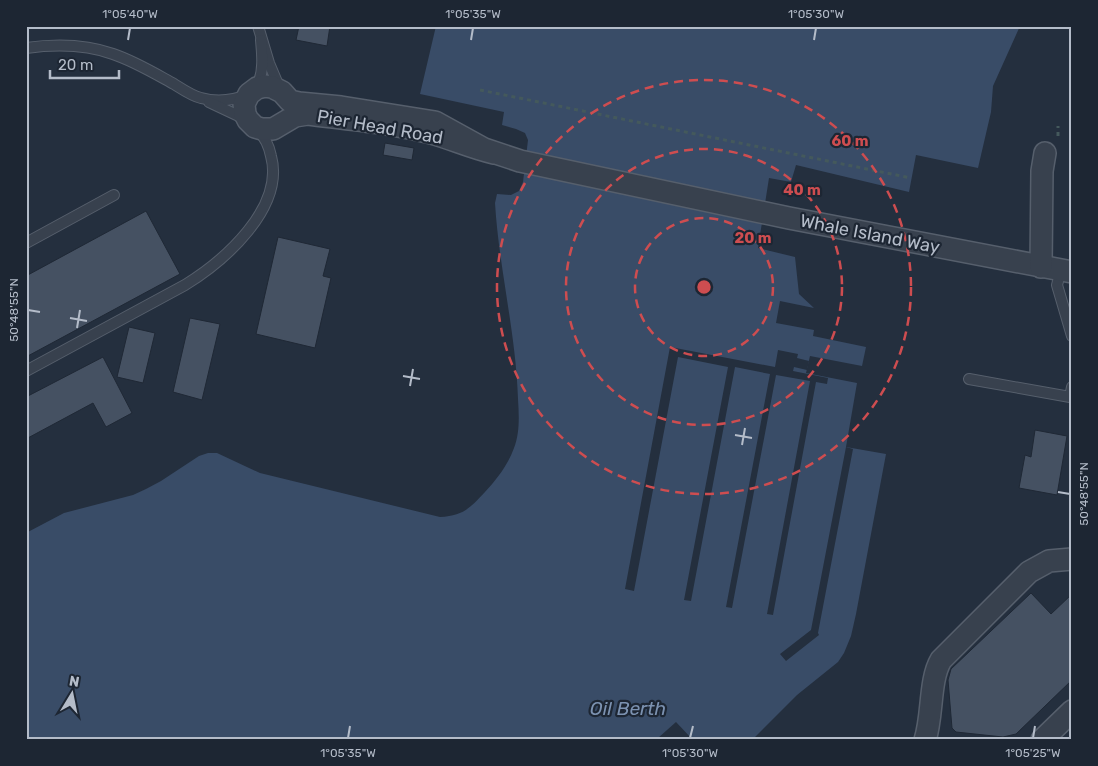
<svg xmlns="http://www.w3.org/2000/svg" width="1098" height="766" font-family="Rubik,sans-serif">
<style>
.water{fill:#394c67}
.pier{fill:#242f3e}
.building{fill:#455162;stroke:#1f2835}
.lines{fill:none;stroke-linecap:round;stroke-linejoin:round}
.service-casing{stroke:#565f6c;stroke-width:12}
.minor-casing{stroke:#565f6c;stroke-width:24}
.path{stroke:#44595c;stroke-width:3;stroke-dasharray:4 4;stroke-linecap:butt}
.service{stroke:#38414e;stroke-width:10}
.minor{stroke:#38414e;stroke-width:21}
.ticks{fill:none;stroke:#b4bcc9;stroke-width:2}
.ring{fill:none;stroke:#ce4d50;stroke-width:2.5;stroke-dasharray:9 6}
.labels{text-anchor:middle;stroke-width:4.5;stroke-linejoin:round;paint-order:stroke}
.street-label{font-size:18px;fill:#b4bcc9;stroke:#1d2633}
.water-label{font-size:19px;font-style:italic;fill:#7c92b1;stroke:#1d2633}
.centre{fill:#ce4d50;stroke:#1d2633;stroke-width:2.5}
.ring-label{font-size:15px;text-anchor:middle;font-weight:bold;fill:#ce4d50;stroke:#1d2633;stroke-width:4.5;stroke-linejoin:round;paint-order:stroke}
.neatline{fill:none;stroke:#b4bcc9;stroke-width:2}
.ticks-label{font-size:12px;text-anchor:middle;fill:#b4bcc9}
</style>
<rect width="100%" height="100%" fill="#242f3e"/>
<path class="water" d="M 436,26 L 1020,26 L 993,86 L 991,112 L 978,168 L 916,155 L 909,192 L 796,165 L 791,182 L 769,178 L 758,248 L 795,257 L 799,294 L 814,308 L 780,301 L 776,323 L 814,330 L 813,336 L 866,347 L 862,366 L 810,356 L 806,373 L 857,383 L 846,447 L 886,454 L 856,614 L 851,636 L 844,653 L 838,662 L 797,695 L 752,740 L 26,740 L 26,533 L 64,513 L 133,495 L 146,489 L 161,481 L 199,456 L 208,453 L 217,453 L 260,473 L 440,517 C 463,516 470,508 485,492 C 496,480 508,465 514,448 C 520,433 519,415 518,399 C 516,333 499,269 495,203 L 497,194 L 511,195 L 519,191 L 523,182 L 528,140 L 525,133 L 516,129 L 502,125 L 504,112 L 420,94 Z"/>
<g class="pier">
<path d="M 670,347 L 775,367 L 778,350 L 798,354 L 797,358 L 809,361 L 807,370 L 794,367 L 793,371 L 828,378 L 827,384 L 816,382 L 773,615 L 767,614 L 810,381 L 776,375 L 732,608 L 726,607 L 770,374 L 735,367 L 691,601 L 684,600 L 728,367 L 678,357 L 634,591 L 625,589 Z"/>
<path d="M 846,447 L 853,449 L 818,633 L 819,635 L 786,661 L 780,654 L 811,630 Z"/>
<path d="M 676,722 L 693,740 L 660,740 L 658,738 Z"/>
</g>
<g class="building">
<path d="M 299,26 L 330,26 L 327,46 L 296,40 Z"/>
<path d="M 385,143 L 414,148 L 412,160 L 383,155 Z"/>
<path d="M 146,211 L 180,274 L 26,357 L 26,276 Z"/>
<path d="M 278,237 L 330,249 L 323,276 L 331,278 L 315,348 L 256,334 Z"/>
<path d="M 190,318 L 220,324 L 202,400 L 173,392 Z"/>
<path d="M 129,327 L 155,333 L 143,383 L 117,377 Z"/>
<path d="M 103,357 L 132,413 L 106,427 L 93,403 L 26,439 L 26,397 Z"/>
<path d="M 1035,430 L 1067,436 L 1057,495 L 1019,488 L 1025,455 L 1031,457 Z"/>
<path d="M 1031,593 L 1051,614 L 1072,594 L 1072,680 L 1016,734 L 1003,737 L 956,732 L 952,728 L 948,680 L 951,669 Z"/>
</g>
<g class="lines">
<g class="service-casing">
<g id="service">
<path d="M 258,26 L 269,63 L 280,89"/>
<path d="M 26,48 C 55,44 85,44 113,54 C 134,61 154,73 174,84 C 182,89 192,96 201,98 C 219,103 251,101 259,81 C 264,68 262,53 261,40"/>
<path d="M 209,102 L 245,119"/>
<path d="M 26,243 L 114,195"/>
<path d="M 1061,270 L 1057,285 L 1072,336"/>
<path d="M 26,371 L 185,285 C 224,261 285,208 271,156 C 269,146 264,136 257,129"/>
<path d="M 969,379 L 1070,397 L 1072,387"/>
</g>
</g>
<g class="minor-casing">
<g id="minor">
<path d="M 494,153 C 472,148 453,139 431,133 C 393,123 348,119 308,114 L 295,116 L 273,129 L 262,129 L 255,127 L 248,120 L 245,114 L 244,104 L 249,94 L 257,88 L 265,86 L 272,87 L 282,92 L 290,101 L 299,103 L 341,107 L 435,122 L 484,149 L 520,161 L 789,218 L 1072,272"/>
<path d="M 1041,267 L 1042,171 L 1045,153"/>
<path d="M 925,740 C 933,716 929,680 941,660 L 1029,572 L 1049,561 L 1072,559"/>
<path d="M 1042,740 L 1072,711"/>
</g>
</g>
<g class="path">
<path d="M 480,90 L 911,178"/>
<path d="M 1058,136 L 1058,126"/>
</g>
<use href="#service" class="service"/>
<use href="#minor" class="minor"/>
</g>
<path class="ticks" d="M 128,40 L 130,28M 471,40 L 473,28M 814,40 L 816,28M 28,310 L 40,312M 70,318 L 87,321M 77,328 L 80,310M 403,376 L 420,379M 410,386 L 413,369M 735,435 L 752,438M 742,445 L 745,428M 1058,492 L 1070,494M 348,738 L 350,726M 690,738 L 693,726M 1033,738 L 1035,726"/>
<g class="ring">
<circle cx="704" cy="287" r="69"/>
<circle cx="704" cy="287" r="138"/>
<circle cx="704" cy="287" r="207"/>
</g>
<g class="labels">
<g class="street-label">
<text transform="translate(380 127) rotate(10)" y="6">Pier Head Road</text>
<text transform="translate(870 234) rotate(11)" y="6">Whale Island Way</text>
</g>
<g class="water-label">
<text x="628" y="715">Oil Berth</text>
</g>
</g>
<circle cx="704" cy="287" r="8" class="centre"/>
<g class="ring-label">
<text x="850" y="146">60 m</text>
<text x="802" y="195">40 m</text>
<text x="753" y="243">20 m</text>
</g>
<rect width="1098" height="766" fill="none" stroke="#1d2633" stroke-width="55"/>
<g transform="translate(72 694) rotate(10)" stroke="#1d2633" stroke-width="4" paint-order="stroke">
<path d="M0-4L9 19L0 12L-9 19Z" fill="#b4bcc9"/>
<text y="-8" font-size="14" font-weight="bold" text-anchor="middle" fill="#b4bcc9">N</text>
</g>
<path d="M50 70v8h69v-8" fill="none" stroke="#b4bcc9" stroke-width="2.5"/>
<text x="58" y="70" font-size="15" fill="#b4bcc9" stroke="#1d2633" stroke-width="4" paint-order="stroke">20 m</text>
<rect x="28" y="28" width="1042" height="710" class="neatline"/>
<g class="ticks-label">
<text x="130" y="18">1°05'40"W</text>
<text x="473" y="18">1°05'35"W</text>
<text x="816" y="18">1°05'30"W</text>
<text transform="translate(14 310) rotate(-90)" y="4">50°48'55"N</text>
<text transform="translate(1084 494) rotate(-90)" y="4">50°48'55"N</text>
<text x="348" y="757">1°05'35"W</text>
<text x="690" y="757">1°05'30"W</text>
<text x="1033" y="757">1°05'25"W</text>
</g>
</svg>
